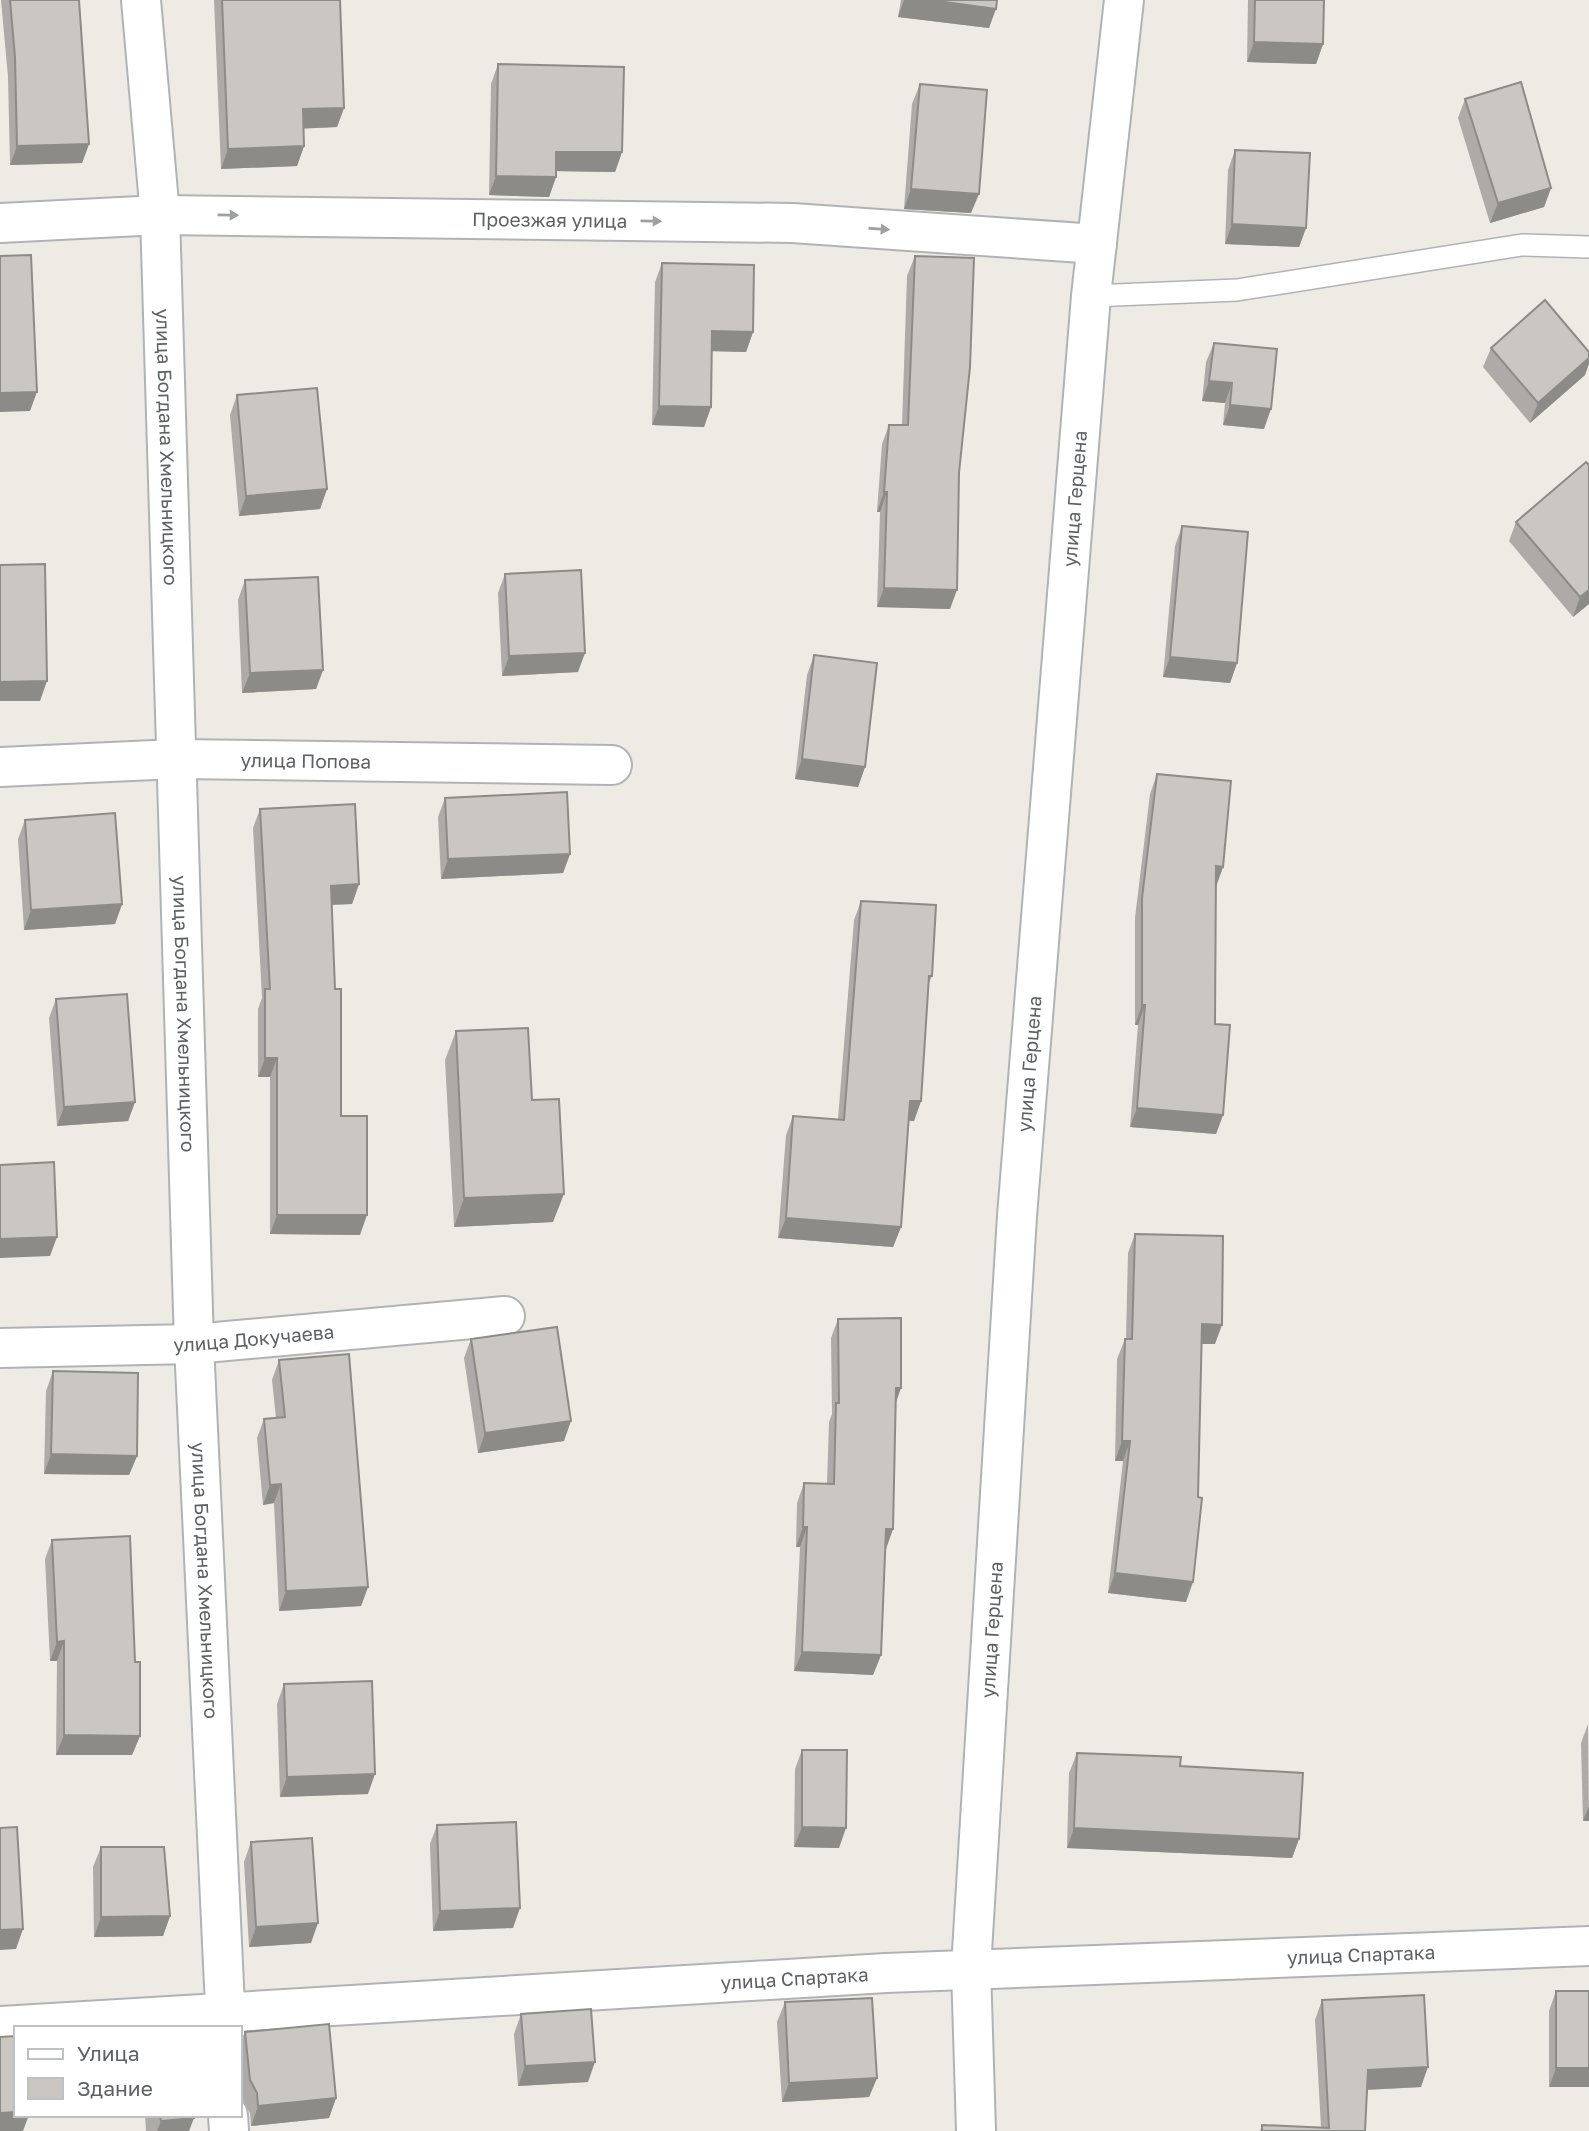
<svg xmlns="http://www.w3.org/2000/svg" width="1589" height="2131" font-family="'Golos Text',sans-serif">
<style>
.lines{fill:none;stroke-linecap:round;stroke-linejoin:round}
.service-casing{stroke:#b0b3b6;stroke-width:24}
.minor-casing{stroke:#b0b3b6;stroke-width:42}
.tertiary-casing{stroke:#b0b3b6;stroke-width:42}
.service{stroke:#fff;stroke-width:21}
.minor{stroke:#fff;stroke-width:38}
.tertiary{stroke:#fff;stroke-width:38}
.wall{fill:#aeaaa7}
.shaded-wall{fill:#8d8b88}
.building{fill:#cac6c2;stroke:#8d8b88;stroke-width:2}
.oneway{fill:#9ea0a2}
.labels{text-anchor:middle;stroke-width:5;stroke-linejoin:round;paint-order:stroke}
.street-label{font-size:19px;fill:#5d6164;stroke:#fff}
</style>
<rect width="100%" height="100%" fill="#eeebe5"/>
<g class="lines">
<g class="service-casing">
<path id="service" d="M 1091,296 L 1237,290 L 1522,245 L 1589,247"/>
</g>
<g class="minor-casing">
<g id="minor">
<path id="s1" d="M 141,0 L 160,215 L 194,1344 L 226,2028"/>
<path id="s2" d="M 0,223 L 160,215 L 792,223 L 1097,244"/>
<path id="s3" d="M 0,767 L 176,759 L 612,765"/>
<path id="s4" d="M 0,1348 L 194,1344 L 505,1316"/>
<path id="s5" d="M 0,2026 L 886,1973 L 1589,1946"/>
<path d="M 228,2115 L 229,2131"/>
</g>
</g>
<g class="tertiary-casing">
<g id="tertiary">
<path id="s6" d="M 976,2131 L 971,1968 L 1017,1216 L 1091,296 L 1124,0"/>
</g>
</g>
<use href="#service" class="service"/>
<use href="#minor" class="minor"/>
<use href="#tertiary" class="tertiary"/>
</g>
<g class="wall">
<path d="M 1,0 L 79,0 L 89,144 L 82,163 L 10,165 L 8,77 Z"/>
<path d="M 214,0 L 340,0 L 344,108 L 337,127 L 304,128 L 304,146 L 297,166 L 221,169 Z"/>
<path d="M 901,0 L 997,0 L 989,28 L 898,17 Z"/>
<path d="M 1248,0 L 1324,0 L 1323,44 L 1316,64 L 1247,62 Z"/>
<path d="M 498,64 L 622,152 L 615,172 L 556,171 L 556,177 L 549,197 L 489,195 L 491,84 Z"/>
<path d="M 920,84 L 971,213 L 904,209 L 912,104 Z"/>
<path d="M 1465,99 L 1551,188 L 1544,207 L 1490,223 L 1458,118 Z"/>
<path d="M 1235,150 L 1306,228 L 1299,247 L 1225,244 L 1228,170 Z"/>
<path d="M 915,256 L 959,473 L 950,609 L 877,607 L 880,512 L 877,512 L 882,444 L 889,425 L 902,425 L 907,276 Z"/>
<path d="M 662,263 L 753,332 L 746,352 L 712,351 L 711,407 L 704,427 L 652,425 L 655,282 Z"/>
<path d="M 1214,343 L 1264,429 L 1223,425 L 1225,403 L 1202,401 L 1206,362 Z"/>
<path d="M 1491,348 L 1585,375 L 1530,423 L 1483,367 Z"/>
<path d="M 237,395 L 327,489 L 320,509 L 239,516 L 230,415 Z"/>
<path d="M 1516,522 L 1589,604 L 1573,617 L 1509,541 Z"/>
<path d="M 1182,526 L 1237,663 L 1230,683 L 1163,677 L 1175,546 Z"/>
<path d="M 505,574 L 578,672 L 502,676 L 498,593 Z"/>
<path d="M 245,580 L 323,670 L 316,689 L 242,693 L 238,600 Z"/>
<path d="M 814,655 L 865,767 L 858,787 L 795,779 L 807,675 Z"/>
<path d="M 1157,774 L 1223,867 L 1216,885 L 1215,1024 L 1223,1115 L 1216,1134 L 1130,1127 L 1138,1025 L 1135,1025 L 1135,918 L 1150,794 Z"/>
<path d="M 445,798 L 570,854 L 563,873 L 441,879 L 438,817 Z"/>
<path d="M 260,809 L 359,884 L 352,904 L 331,905 L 341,1116 L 360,1235 L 270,1234 L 270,1077 L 258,1077 L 258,1009 L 262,998 L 253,828 Z"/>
<path d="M 25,820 L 122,904 L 115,924 L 24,930 L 18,839 Z"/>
<path d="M 861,901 L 932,976 L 928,986 L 921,1101 L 914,1121 L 908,1121 L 901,1227 L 893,1247 L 778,1238 L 786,1135 L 793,1116 L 838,1119 L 854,920 Z"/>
<path d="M 56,999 L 135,1102 L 128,1121 L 57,1126 L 49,1018 Z"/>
<path d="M 456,1031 L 532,1100 L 553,1222 L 454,1227 L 445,1060 Z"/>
<path d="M 1135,1234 L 1215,1344 L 1201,1344 L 1186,1602 L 1108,1593 L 1123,1461 L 1115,1461 L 1117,1359 L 1125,1339 L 1126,1339 L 1128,1253 Z"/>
<path d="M 838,1319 L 895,1404 L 893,1529 L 885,1549 L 881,1655 L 873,1675 L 794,1671 L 800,1547 L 796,1547 L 797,1503 L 804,1483 L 827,1484 L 829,1422 L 832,1414 L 831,1338 Z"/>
<path d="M 471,1339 L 564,1441 L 478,1453 L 464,1358 Z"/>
<path d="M 279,1360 L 368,1587 L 361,1606 L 279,1611 L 274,1503 L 263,1505 L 257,1438 L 264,1419 L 276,1418 L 272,1380 Z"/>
<path d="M 53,1371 L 137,1456 L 129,1475 L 44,1474 L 46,1391 Z"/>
<path d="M 52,1540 L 140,1736 L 132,1755 L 56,1755 L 57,1661 L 50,1661 L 45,1559 Z"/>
<path d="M 284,1684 L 368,1794 L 280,1797 L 277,1704 Z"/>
<path d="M 1588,1724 L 1589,1821 L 1583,1821 L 1581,1743 Z"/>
<path d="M 802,1750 L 839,1848 L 794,1847 L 795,1769 Z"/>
<path d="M 1077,1753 L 1299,1839 L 1292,1858 L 1067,1848 L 1069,1773 Z"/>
<path d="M 437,1825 L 513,1928 L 433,1931 L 430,1844 Z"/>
<path d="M 251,1842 L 311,1943 L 249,1947 L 244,1862 Z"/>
<path d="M 101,1847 L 170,1916 L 163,1936 L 94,1937 L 93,1867 Z"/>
<path d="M 1556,1991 L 1589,1991 L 1549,2087 L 1549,2011 Z"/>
<path d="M 1322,2000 L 1421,2087 L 1367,2090 L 1365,2131 L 1260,2131 L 1262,2125 L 1321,2127 L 1315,2020 Z"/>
<path d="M 785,2002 L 877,2078 L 869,2097 L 782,2102 L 777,2022 Z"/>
<path d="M 521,2014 L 588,2082 L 518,2086 L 514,2034 Z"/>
<path d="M 245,2032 L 336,2098 L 329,2118 L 251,2126 L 250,2113 L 243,2100 L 240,2072 L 240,2046 Z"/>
<path d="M 145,2115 L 194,2115 L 189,2131 L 146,2131 Z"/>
</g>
<g class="shaded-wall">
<path d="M 904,0 L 930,0 L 996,9 L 989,28 L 898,17 Z"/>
<path d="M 1254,42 L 1323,44 L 1316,64 L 1247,62 Z"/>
<path d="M 344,108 L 337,127 L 296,129 L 303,109 Z"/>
<path d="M 89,144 L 82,163 L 10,165 L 17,146 Z"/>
<path d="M 304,146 L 297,166 L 221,169 L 228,149 Z"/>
<path d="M 556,152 L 622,152 L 615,172 L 549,171 Z"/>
<path d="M 496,176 L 556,177 L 549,197 L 489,195 Z"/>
<path d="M 1551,188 L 1544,207 L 1490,223 L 1498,203 Z"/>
<path d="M 911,189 L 979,194 L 971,213 L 904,209 Z"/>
<path d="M 1232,224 L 1306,228 L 1299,247 L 1225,244 Z"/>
<path d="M 712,331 L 753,332 L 746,352 L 705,351 Z"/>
<path d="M 1589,358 L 1589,364 L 1585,375 L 1530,423 L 1538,403 Z"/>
<path d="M 1209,381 L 1232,383 L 1225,403 L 1202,401 Z"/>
<path d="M 37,392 L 30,411 L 0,412 L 0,393 Z"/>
<path d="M 1230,405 L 1271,409 L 1264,429 L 1223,425 Z"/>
<path d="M 659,406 L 711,407 L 704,427 L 652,425 Z"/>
<path d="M 327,489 L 320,509 L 239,516 L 246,496 Z"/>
<path d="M 884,492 L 887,492 L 880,512 L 877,512 Z"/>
<path d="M 884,588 L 957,590 L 950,609 L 877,607 Z"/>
<path d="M 1589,590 L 1589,604 L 1573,617 L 1580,597 Z"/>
<path d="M 585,653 L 578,672 L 502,676 L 509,656 Z"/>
<path d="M 1170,657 L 1237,663 L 1230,683 L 1163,677 Z"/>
<path d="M 323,670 L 316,689 L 242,693 L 250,673 Z"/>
<path d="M 47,681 L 40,701 L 0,701 L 0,682 Z"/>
<path d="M 802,759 L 865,767 L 858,787 L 795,779 Z"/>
<path d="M 570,854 L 563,873 L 441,879 L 448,859 Z"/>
<path d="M 1216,866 L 1223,867 L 1216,887 Z"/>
<path d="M 359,884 L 352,904 L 324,905 L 331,886 Z"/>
<path d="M 122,904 L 115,924 L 24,930 L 31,910 Z"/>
<path d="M 1142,1005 L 1145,1005 L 1138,1025 L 1135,1025 Z"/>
<path d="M 265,1058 L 277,1058 L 270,1077 L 258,1077 Z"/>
<path d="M 910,1101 L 921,1101 L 914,1121 L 903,1120 Z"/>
<path d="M 135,1102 L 128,1121 L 57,1126 L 64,1107 Z"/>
<path d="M 1137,1108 L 1223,1115 L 1216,1134 L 1130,1127 Z"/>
<path d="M 564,1194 L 553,1222 L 454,1227 L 464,1198 Z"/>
<path d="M 277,1215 L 367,1215 L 360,1235 L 270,1234 Z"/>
<path d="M 786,1218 L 901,1227 L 893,1247 L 778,1238 Z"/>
<path d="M 57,1237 L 50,1256 L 0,1258 L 0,1239 Z"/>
<path d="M 1202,1324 L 1222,1325 L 1215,1344 L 1194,1344 Z"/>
<path d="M 896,1388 L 901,1388 L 894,1408 Z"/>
<path d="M 571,1421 L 564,1441 L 478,1453 L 485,1433 Z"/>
<path d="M 1122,1441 L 1130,1441 L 1123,1461 L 1115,1461 Z"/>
<path d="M 51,1454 L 137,1456 L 129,1475 L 44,1474 Z"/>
<path d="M 281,1484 L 274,1503 L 263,1505 L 270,1485 Z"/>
<path d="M 803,1527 L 807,1527 L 800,1547 L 796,1547 Z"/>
<path d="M 886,1529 L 893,1529 L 886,1549 L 879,1549 Z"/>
<path d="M 1115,1573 L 1193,1582 L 1186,1602 L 1108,1593 Z"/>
<path d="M 368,1587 L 361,1606 L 279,1611 L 286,1591 Z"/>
<path d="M 64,1641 L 57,1661 L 50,1661 L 57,1642 Z"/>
<path d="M 802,1652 L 881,1655 L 873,1675 L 794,1671 Z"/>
<path d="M 64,1735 L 140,1736 L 132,1755 L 56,1755 Z"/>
<path d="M 375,1774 L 368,1794 L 280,1797 L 287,1777 Z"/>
<path d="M 1589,1806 L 1589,1821 L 1583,1821 Z"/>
<path d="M 802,1827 L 846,1828 L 839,1848 L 794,1847 Z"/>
<path d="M 1074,1828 L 1299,1839 L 1292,1858 L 1067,1848 Z"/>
<path d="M 520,1908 L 513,1928 L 433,1931 L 440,1911 Z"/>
<path d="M 170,1916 L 163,1936 L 94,1937 L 101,1917 Z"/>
<path d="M 318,1923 L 311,1943 L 249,1947 L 256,1927 Z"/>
<path d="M 23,1929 L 16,1949 L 0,1950 L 0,1930 Z"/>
<path d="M 595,2062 L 588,2082 L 518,2086 L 525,2066 Z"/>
<path d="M 1428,2067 L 1421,2087 L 1361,2090 L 1368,2070 Z"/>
<path d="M 1556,2068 L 1589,2068 L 1589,2087 L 1549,2087 Z"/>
<path d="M 877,2078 L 869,2097 L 782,2102 L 789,2083 Z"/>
<path d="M 336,2098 L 329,2118 L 251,2126 L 258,2106 Z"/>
<path d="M 16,2112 L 16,2115 L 29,2115 L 23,2131 L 0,2131 L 0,2113 Z"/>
<path d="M 194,2118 L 189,2131 L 157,2131 L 161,2121 Z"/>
</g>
<g class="building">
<path d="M 10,0 L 79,0 L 89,144 L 17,146 L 15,57 Z"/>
<path d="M 222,0 L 340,0 L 344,108 L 303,109 L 304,146 L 228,149 Z"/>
<path d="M 930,0 L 997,0 L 996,9 Z"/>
<path d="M 1255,0 L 1324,0 L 1323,44 L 1254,42 Z"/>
<path d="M 498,64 L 624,67 L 622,152 L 556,152 L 556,177 L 496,176 Z"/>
<path d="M 1521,82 L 1551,188 L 1498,203 L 1465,99 Z"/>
<path d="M 920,84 L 987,90 L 979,194 L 911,189 Z"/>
<path d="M 1235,150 L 1310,153 L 1306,228 L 1232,224 Z"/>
<path d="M 31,255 L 37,392 L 0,393 L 0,256 Z"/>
<path d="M 915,256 L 974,258 L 970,367 L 959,473 L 957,590 L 884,588 L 887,492 L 884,492 L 889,425 L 908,425 Z"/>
<path d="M 662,263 L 754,265 L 753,332 L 712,331 L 711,407 L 659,406 Z"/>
<path d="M 1545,300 L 1589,352 L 1589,358 L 1538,403 L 1491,348 Z"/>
<path d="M 1214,343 L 1277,349 L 1271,409 L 1230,405 L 1232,383 L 1209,381 Z"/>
<path d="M 317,388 L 327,489 L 246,496 L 237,395 Z"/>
<path d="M 1586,462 L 1589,465 L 1589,590 L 1580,597 L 1516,522 Z"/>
<path d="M 1182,526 L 1248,532 L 1237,663 L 1170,657 Z"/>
<path d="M 45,564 L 47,681 L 0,682 L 0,565 Z"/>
<path d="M 581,570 L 585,653 L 509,656 L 505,574 Z"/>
<path d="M 318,577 L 323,670 L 250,673 L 245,580 Z"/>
<path d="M 814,655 L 877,663 L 865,767 L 802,759 Z"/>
<path d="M 1157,774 L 1231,781 L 1223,867 L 1216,866 L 1215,1024 L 1230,1025 L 1223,1115 L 1137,1108 L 1145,1005 L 1142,1005 L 1142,898 Z"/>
<path d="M 567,792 L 570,854 L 448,859 L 445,798 Z"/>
<path d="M 355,804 L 359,884 L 331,886 L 335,989 L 341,989 L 341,1116 L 367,1116 L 367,1215 L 277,1215 L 277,1058 L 265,1058 L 265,989 L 270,989 L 260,809 Z"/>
<path d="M 115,813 L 122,904 L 31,910 L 25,820 Z"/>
<path d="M 861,901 L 936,905 L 932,976 L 929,976 L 921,1101 L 910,1101 L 901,1227 L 786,1218 L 793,1116 L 844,1120 Z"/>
<path d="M 127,994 L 135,1102 L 64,1107 L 56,999 Z"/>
<path d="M 528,1028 L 532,1100 L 559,1099 L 564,1194 L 464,1198 L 456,1031 Z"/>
<path d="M 54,1162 L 57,1237 L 0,1239 L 0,1165 Z"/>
<path d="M 1135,1234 L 1223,1236 L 1222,1325 L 1202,1324 L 1198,1497 L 1202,1498 L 1193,1582 L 1115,1573 L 1130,1441 L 1122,1441 L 1125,1339 L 1132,1339 Z"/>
<path d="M 901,1318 L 901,1388 L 896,1388 L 893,1529 L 886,1529 L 881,1655 L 802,1652 L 807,1527 L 803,1527 L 804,1483 L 834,1484 L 836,1403 L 839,1403 L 838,1319 Z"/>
<path d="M 557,1327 L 571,1421 L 485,1433 L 471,1339 Z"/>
<path d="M 349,1354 L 368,1587 L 286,1591 L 281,1484 L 270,1485 L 264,1419 L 285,1417 L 279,1360 Z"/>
<path d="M 53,1371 L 138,1373 L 137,1456 L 51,1454 Z"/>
<path d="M 130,1536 L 135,1662 L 140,1662 L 140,1736 L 64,1735 L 64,1641 L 57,1642 L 52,1540 Z"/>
<path d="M 372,1681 L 375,1774 L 287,1777 L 284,1684 Z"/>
<path d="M 802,1750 L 847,1750 L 846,1828 L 802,1827 Z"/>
<path d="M 1077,1753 L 1181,1757 L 1180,1766 L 1303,1773 L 1299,1839 L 1074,1828 Z"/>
<path d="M 516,1822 L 520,1908 L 440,1911 L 437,1825 Z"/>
<path d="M 17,1827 L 23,1929 L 0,1930 L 0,1828 Z"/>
<path d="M 312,1838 L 318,1923 L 256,1927 L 251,1842 Z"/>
<path d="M 101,1847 L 164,1847 L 170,1916 L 101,1917 Z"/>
<rect x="1556" y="1991" width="33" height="77"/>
<path d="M 1424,1995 L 1428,2067 L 1368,2070 L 1365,2131 L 1262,2131 L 1262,2125 L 1329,2128 L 1322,2000 Z"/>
<path d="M 872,1998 L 877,2078 L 789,2083 L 785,2002 Z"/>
<path d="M 591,2009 L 595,2062 L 525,2066 L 521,2014 Z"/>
<path d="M 329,2024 L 336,2098 L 258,2106 L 257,2093 L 250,2080 L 245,2032 Z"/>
<path d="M 16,2036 L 16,2112 L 0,2113 L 0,2037 Z"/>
<path d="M 160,2115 L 194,2115 L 194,2118 L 161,2121 Z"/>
</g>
<defs><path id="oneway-solid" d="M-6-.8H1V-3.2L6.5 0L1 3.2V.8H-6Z" transform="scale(1.75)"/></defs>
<g class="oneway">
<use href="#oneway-solid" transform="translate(228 215) rotate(1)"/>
<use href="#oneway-solid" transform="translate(651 221) rotate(1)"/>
<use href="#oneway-solid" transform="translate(879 229) rotate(4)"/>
</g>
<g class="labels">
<g class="street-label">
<text dy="7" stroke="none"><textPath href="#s2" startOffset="550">Проезжая улица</textPath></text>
<text dy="7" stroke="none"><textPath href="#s1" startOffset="448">улица Богдана Хмельницкого</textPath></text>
<text dy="7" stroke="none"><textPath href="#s6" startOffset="1636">улица Герцена</textPath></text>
<text dy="7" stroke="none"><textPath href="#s3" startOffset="306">улица Попова</textPath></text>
<text dy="7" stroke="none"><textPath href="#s1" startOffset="1015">улица Богдана Хмельницкого</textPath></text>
<text dy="7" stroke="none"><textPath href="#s6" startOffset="1069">улица Герцена</textPath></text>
<text dy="7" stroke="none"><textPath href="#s4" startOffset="254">улица Докучаева</textPath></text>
<text dy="7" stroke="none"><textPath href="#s1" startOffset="1582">улица Богдана Хмельницкого</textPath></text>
<text dy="7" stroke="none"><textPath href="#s6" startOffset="502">улица Герцена</textPath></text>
<text dy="7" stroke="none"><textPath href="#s5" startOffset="1363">улица Спартака</textPath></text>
<text dy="7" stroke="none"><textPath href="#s5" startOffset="796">улица Спартака</textPath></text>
</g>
</g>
<rect x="14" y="2026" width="228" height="91" fill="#ffffff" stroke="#bec0c1" stroke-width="2"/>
<rect x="28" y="2049" width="35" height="10" fill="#ffffff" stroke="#bec0c1" stroke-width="2"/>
<text x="77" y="2061" font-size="21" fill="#5d6164">Улица</text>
<rect x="28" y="2078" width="35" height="21" fill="#cac6c2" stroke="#bec0c1" stroke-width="2"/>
<text x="77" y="2096" font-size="21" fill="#5d6164">Здание</text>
</svg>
